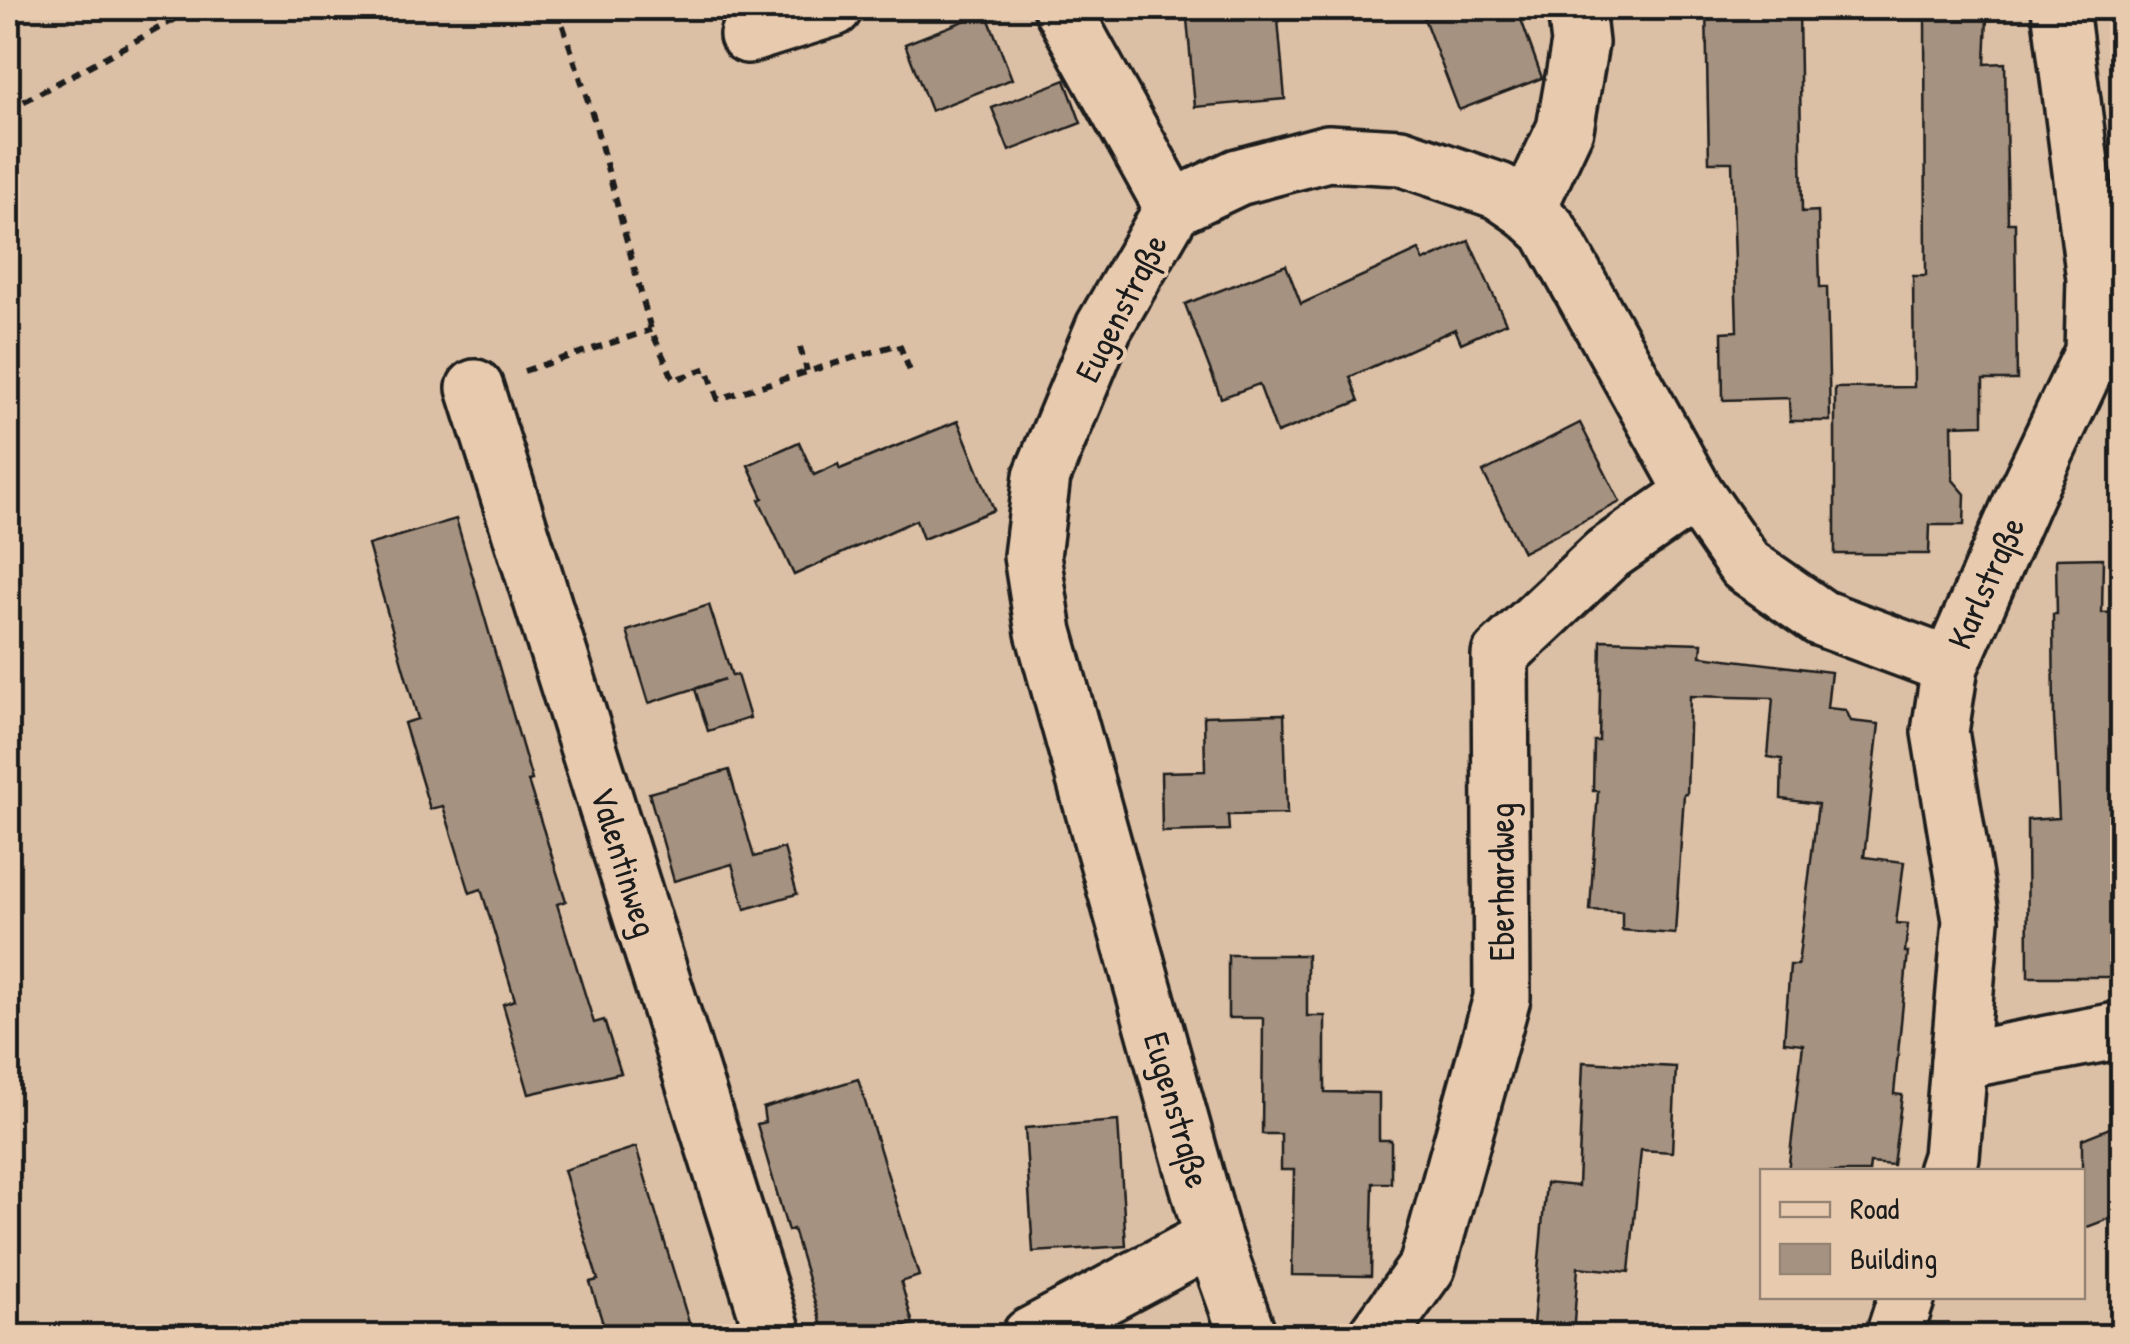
<svg xmlns="http://www.w3.org/2000/svg" width="2130" height="1344" font-family="'Patrick Hand',sans-serif">
<style>
.building{fill:#a69280;stroke:#1c1c1c;stroke-width:2.5}
.lines{fill:none;stroke-linecap:round;stroke-linejoin:round}
.minor-casing{stroke:#1c1c1c;stroke-width:62}
.path{stroke:#1c1c1c;stroke-width:6;stroke-dasharray:10 8;stroke-linecap:butt}
.minor{stroke:#e8cbaf;stroke-width:55}
.labels{text-anchor:middle;stroke-width:8;stroke-linejoin:round;paint-order:stroke}
.street-label{font-size:35px;fill:#1c1c1c;stroke:#e8cbaf}
</style>
<rect width="100%" height="100%" fill="#dcc0a6"/>
<filter id="ink" filterUnits="userSpaceOnUse"><feTurbulence type="fractalNoise" baseFrequency=".01" numOctaves="2"/><feDisplacementMap in="SourceGraphic" scale="20" xChannelSelector="R" yChannelSelector="G"/><feConvolveMatrix kernelMatrix="1 2 1 2 8 2 1 2 1" color-interpolation-filters="sRGB"/></filter>
<g filter="url(#ink)">
<g class="building">
<path d="M 1186,8 L 1277,8 L 1285,99 L 1195,107 Z"/>
<path d="M 1420,8 L 1517,8 L 1542,78 L 1459,110 Z"/>
<path d="M 1706,8 L 1799,8 L 1802,212 L 1818,211 L 1820,287 L 1827,287 L 1830,421 L 1790,421 L 1789,398 L 1723,400 L 1722,332 L 1737,331 L 1732,162 L 1709,162 Z"/>
<path d="M 986,12 L 1012,79 L 931,111 L 905,44 Z"/>
<path d="M 1925,14 L 1987,17 L 1985,64 L 2005,63 L 2008,223 L 2015,223 L 2017,380 L 1983,380 L 1983,424 L 1952,425 L 1953,480 L 1965,494 L 1964,525 L 1930,525 L 1929,554 L 1835,554 L 1835,388 L 1914,387 L 1913,276 L 1926,276 Z"/>
<path d="M 1065,80 L 1081,123 L 1009,151 L 992,108 Z"/>
<path d="M 1469,241 L 1506,323 L 1461,343 L 1455,329 L 1350,377 L 1359,401 L 1277,433 L 1259,384 L 1221,398 L 1185,304 L 1286,265 L 1301,304 L 1419,250 L 1424,261 Z"/>
<path d="M 958,421 L 994,510 L 923,539 L 916,520 L 794,575 L 759,500 L 763,498 L 748,465 L 799,442 L 814,475 L 838,464 L 840,469 Z"/>
<path d="M 1580,423 L 1620,502 L 1523,552 L 1483,472 Z"/>
<path d="M 456,519 L 532,780 L 528,781 L 566,901 L 557,904 L 594,1023 L 604,1020 L 621,1073 L 529,1094 L 503,1004 L 515,1000 L 481,889 L 470,893 L 443,806 L 430,809 L 404,723 L 418,719 L 368,545 Z"/>
<path d="M 2103,558 L 2102,613 L 2122,612 L 2122,977 L 2028,977 L 2027,820 L 2059,818 L 2054,718 L 2053,614 L 2057,614 L 2056,559 Z"/>
<path d="M 709,605 L 732,676 L 737,675 L 750,718 L 708,731 L 695,689 L 725,679 L 649,703 L 627,631 Z"/>
<path d="M 1601,640 L 1702,643 L 1701,656 L 1831,672 L 1827,708 L 1846,710 L 1851,721 L 1879,724 L 1864,857 L 1904,862 L 1896,923 L 1908,924 L 1905,952 L 1908,952 L 1894,1094 L 1902,1095 L 1893,1165 L 1870,1163 L 1869,1172 L 1788,1172 L 1803,1044 L 1784,1042 L 1790,965 L 1798,965 L 1818,804 L 1781,799 L 1782,759 L 1768,757 L 1773,698 L 1690,696 L 1687,794 L 1684,794 L 1675,934 L 1622,930 L 1622,912 L 1590,910 L 1598,791 L 1593,791 L 1594,741 L 1599,741 Z"/>
<path d="M 1284,714 L 1287,814 L 1228,815 L 1229,830 L 1162,832 L 1161,772 L 1205,771 L 1204,716 Z"/>
<path d="M 729,770 L 754,857 L 784,848 L 797,894 L 745,909 L 732,864 L 674,881 L 649,793 Z"/>
<path d="M 1228,955 L 1307,955 L 1307,1016 L 1325,1016 L 1325,1092 L 1379,1093 L 1379,1140 L 1391,1140 L 1391,1183 L 1373,1183 L 1371,1276 L 1292,1275 L 1294,1170 L 1281,1170 L 1281,1134 L 1262,1134 L 1263,1018 L 1228,1018 Z"/>
<path d="M 1583,1062 L 1676,1067 L 1672,1152 L 1641,1150 L 1629,1272 L 1578,1267 L 1573,1336 L 1532,1336 L 1546,1183 L 1578,1186 Z"/>
<path d="M 858,1079 L 919,1276 L 901,1282 L 913,1324 L 871,1336 L 825,1336 L 793,1229 L 788,1231 L 757,1124 L 765,1122 L 763,1108 Z"/>
<path d="M 1118,1121 L 1126,1246 L 1033,1252 L 1025,1128 Z"/>
<path d="M 2122,1123 L 2122,1214 L 2082,1229 L 2082,1139 Z"/>
<path d="M 636,1147 L 693,1336 L 616,1336 L 613,1326 L 604,1327 L 590,1282 L 598,1280 L 564,1170 Z"/>
</g>
<g class="lines">
<g class="minor-casing">
<g id="minor">
<path d="M 1062,8 L 1173,208"/>
<path d="M 748,35 L 834,8"/>
<path d="M 1527,210 L 1565,129 L 1580,43 L 1576,8"/>
<path d="M 475,388 L 774,1336"/>
<path d="M 1959,1061 L 2122,1030"/>
<path d="M 1946,1172 L 1951,1157 L 1971,920 L 1940,732 L 1950,666 L 2025,495 L 2093,352 L 2095,279 L 2060,8"/>
<path d="M 1030,1336 L 1213,1238"/>
<path d="M 1248,1336 L 1213,1238 L 1044,632 L 1032,556 L 1042,476 L 1104,327 L 1173,208 L 1238,177 L 1328,153 L 1400,157 L 1499,191 L 1527,210 L 1549,230 L 1695,493 L 1745,565 L 1821,618 L 1950,666"/>
<path d="M 1377,1336 L 1427,1267 L 1502,998 L 1500,655 L 1606,555 L 1695,493"/>
<path d="M 1894,1336 L 1907,1296"/>
</g>
</g>
<g class="path">
<path d="M 557,8 L 594,119 L 651,330 L 674,380 L 707,368 L 718,399 L 899,344 L 912,376"/>
<path d="M 8,110 L 196,8"/>
<path d="M 800,347 L 807,371"/>
<path d="M 524,371 L 651,330"/>
</g>
<use href="#minor" class="minor"/>
</g>
</g>
<g class="labels">
<g class="street-label">
<text transform="translate(1121 308) rotate(-63)" y="12">Eugenstraße</text>
<text transform="translate(1986 583) rotate(-66)" y="12">Karlstraße</text>
<text transform="translate(624 862) rotate(73)" y="12">Valentinweg</text>
<text transform="translate(1502 882) rotate(-90)" y="12">Eberhardweg</text>
<text transform="translate(1177 1110) rotate(74)" y="12">Eugenstraße</text>
</g>
</g>
<rect width="2130" height="1344" fill="none" stroke="#e8cbaf" stroke-width="40"/>
<rect x="20" y="20" width="2090" height="1304" fill="none" stroke="#1c1c1c" stroke-width="4" filter="url(#ink)"/>
<rect x="1760" y="1169" width="325" height="130" fill="#e8cbaf" stroke="#968574" stroke-width="2.5"/>
<rect x="1780" y="1202" width="50" height="15" fill="#e8cbaf" stroke="#968574" stroke-width="2.5"/>
<text x="1850" y="1219" font-size="30" fill="#1c1c1c">Road</text>
<rect x="1780" y="1244" width="50" height="30" fill="#a69280" stroke="#968574" stroke-width="2.5"/>
<text x="1850" y="1269" font-size="30" fill="#1c1c1c">Building</text>
</svg>
